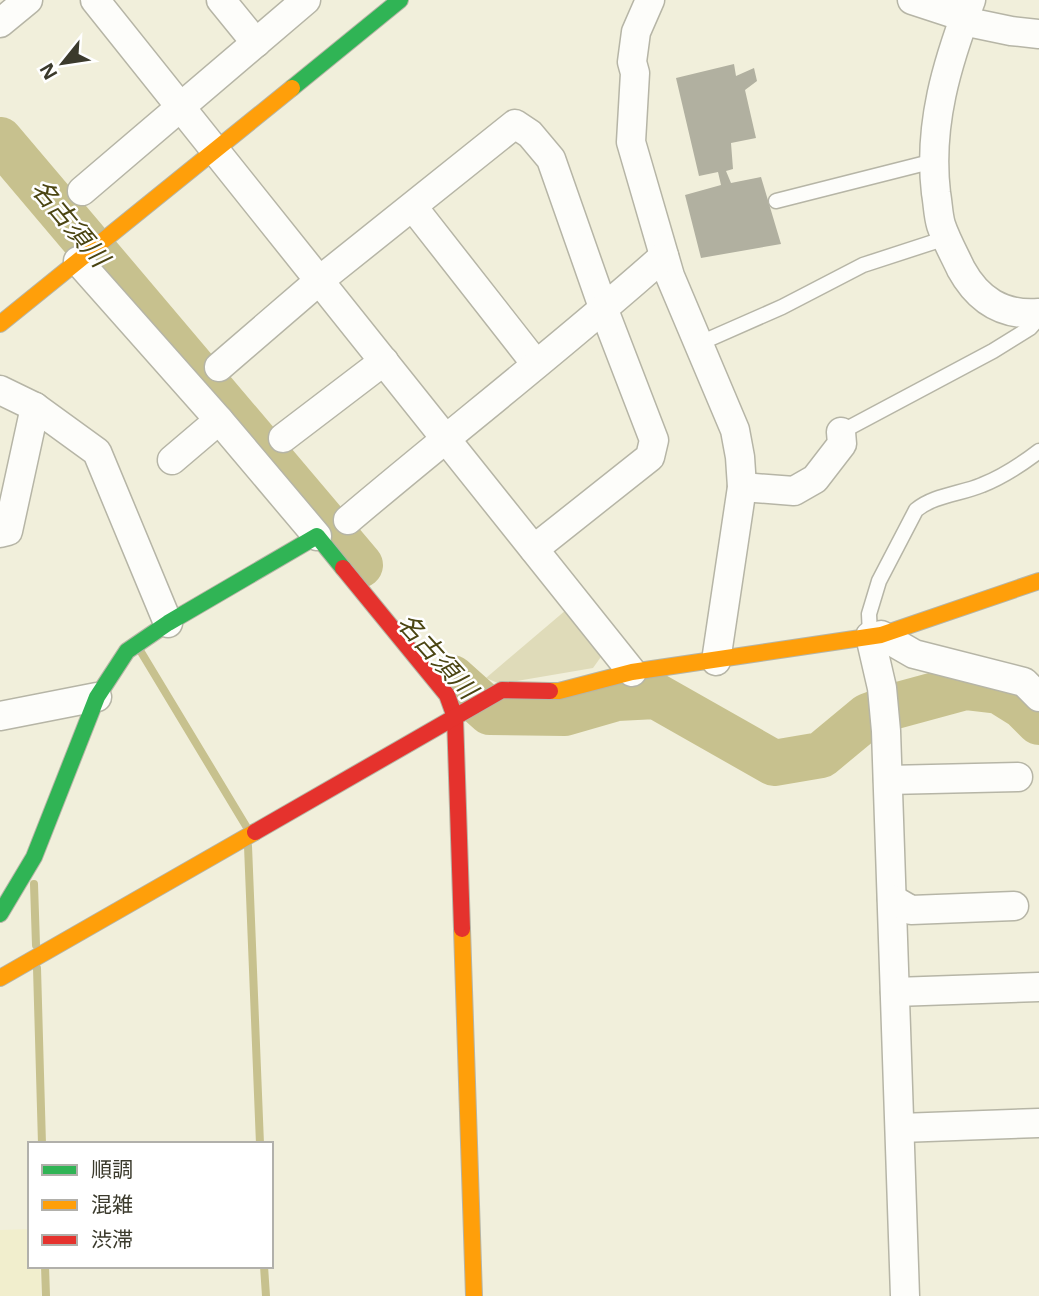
<svg xmlns="http://www.w3.org/2000/svg" width="1039" height="1296" font-family="'Noto Sans','Noto Sans JP',sans-serif">
<style>
.built{fill:#f1eecd}
.green{fill:#dfdbb9}
.lines{fill:none;stroke-linecap:round;stroke-linejoin:round}
.stream{stroke:#c7c18e;stroke-width:8}
.river{stroke:#c7c18e;stroke-width:46}
.building{fill:#b1b0a0}
.lane-casing{stroke:#b6b5a6;stroke-width:17}
.street-casing{stroke:#b6b5a6;stroke-width:31}
.fast-casing{stroke:#b6b5a6;stroke-width:18}
.slow-casing{stroke:#b6b5a6;stroke-width:18}
.jam-casing{stroke:#b6b5a6;stroke-width:18}
.lane{stroke:#fdfdfa;stroke-width:14}
.street{stroke:#fdfdfa;stroke-width:28}
.fast{stroke:#30b455;stroke-width:16}
.slow{stroke:#ff9f0a;stroke-width:16}
.jam{stroke:#e5322d;stroke-width:16}
.labels{text-anchor:middle;stroke-width:5;stroke-linejoin:round;paint-order:stroke}
.water-label{font-size:26px;font-style:italic;fill:#4b4512;stroke:#fff}
</style>
<rect width="100%" height="100%" fill="#f1efdb"/>
<path class="built" d="M 30,1229 L 30,1266 L 40,1266 L 41,1296 L 0,1296 L 0,1230 Z"/>
<path class="green" d="M 566,610 L 603,654 L 593,668 L 500,684 L 486,678 Z"/>
<g class="lines">
<g class="stream">
<path d="M 141,652 L 246,826"/>
<path d="M 248,846 L 260,1144"/>
<path d="M 34,884 L 36,945"/>
<path d="M 37,968 L 42,1144"/>
<path d="M 45,1266 L 46,1296"/>
<path d="M 264,1266 L 266,1296"/>
</g>
<g class="river">
<path d="M 0,140 L 360,565"/>
<path d="M 452,678 L 490,712 L 565,713 L 617,698 L 656,696 L 774,763 L 821,755 L 868,716 L 895,706 L 965,687 L 999,691 L 1023,706 L 1039,722"/>
</g>
</g>
<path class="building" d="M 734,64 L 736,76 L 754,68 L 757,81 L 745,90 L 756,138 L 731,143 L 733,169 L 726,171 L 731,183 L 761,177 L 781,244 L 701,258 L 685,195 L 721,185 L 718,172 L 699,176 L 676,78 Z"/>
<g class="lines">
<g class="lane-casing">
<g id="lane">
<path d="M 776,201 L 934,161"/>
<path d="M 698,344 L 782,307 L 863,265 L 946,238"/>
<path d="M 841,432 L 993,351 L 1030,328 L 1039,318"/>
<path d="M 870,635 L 869,614 L 879,581 L 916,510 C 934,495 961,494 982,485 C 1002,477 1022,464 1039,451"/>
</g>
</g>
<g class="street-casing">
<g id="street">
<path d="M 95,0 L 632,672"/>
<path d="M 221,0 L 256,43"/>
<path d="M 650,0 L 636,32 L 632,62 L 635,73 L 631,142 L 670,276 L 735,430 L 740,457 L 742,487 L 716,661"/>
<path d="M 912,0 L 964,17"/>
<path d="M 971,0 C 947,63 928,125 936,193 C 938,204 938,215 941,225 C 946,240 954,254 961,269 C 978,300 1003,316 1039,313"/>
<path d="M 963,21 L 1011,31 L 1039,34"/>
<path d="M 0,23 L 28,0"/>
<path d="M 82,191 L 306,0"/>
<path d="M 413,207 L 536,364"/>
<path d="M 78,261 L 219,420 L 317,536"/>
<path d="M 219,367 L 320,280 L 515,124 L 530,134 L 551,159 L 604,310 L 654,440 L 650,457 L 534,549"/>
<path d="M 0,390 L 35,407 L 97,452 L 168,623"/>
<path d="M 283,438 L 384,361"/>
<path d="M 172,460 L 219,420"/>
<path d="M 742,487 L 794,491 L 815,479 L 842,444 L 841,432"/>
<path d="M 348,520 C 453,431 562,347 664,256"/>
<path d="M 0,533 L 8,531 L 35,407"/>
<path d="M 881,635 L 914,654 L 1024,682 L 1039,697"/>
<path d="M 870,636 L 882,688 L 886,731 L 905,1296"/>
<path d="M 0,716 L 97,697"/>
<path d="M 888,780 L 1018,777"/>
<path d="M 892,899 L 911,910 L 1014,906"/>
<path d="M 895,992 L 1039,987"/>
<path d="M 900,1128 L 1039,1123"/>
</g>
</g>
<g class="fast-casing">
<g id="fast">
<path d="M 292,88 L 400,0"/>
<path d="M 0,914 L 34,857 L 97,697 L 127,651 L 168,623 L 317,536 L 343,568"/>
</g>
</g>
<g class="slow-casing">
<g id="slow">
<path d="M 0,324 L 292,88"/>
<path d="M 550,691 L 559,691 L 632,672 L 881,635 L 1039,581"/>
<path d="M 462,929 L 474,1296"/>
<path d="M 0,978 L 255,832"/>
</g>
</g>
<g class="jam-casing">
<g id="jam">
<path d="M 343,568 L 447,695 L 455,717 L 462,929"/>
<path d="M 255,832 L 502,690 L 550,691"/>
</g>
</g>
<use href="#lane" class="lane"/>
<use href="#street" class="street"/>
<use href="#fast" class="fast"/>
<use href="#slow" class="slow"/>
<use href="#jam" class="jam"/>
</g>
<g class="labels">
<g class="water-label">
<text transform="translate(70 223) rotate(50)" y="9">名古須川</text>
<text transform="translate(437 656) rotate(48)" y="9">名古須川</text>
</g>
</g>
<rect x="28" y="1142" width="245" height="126" fill="#ffffff" stroke="#b1b0ab" stroke-width="2"/>
<rect x="42" y="1165" width="35" height="10" fill="#30b455" stroke="#b1b0ab" stroke-width="2"/>
<text x="91" y="1177" font-size="21" fill="#3b3a2c">順調</text>
<rect x="42" y="1200" width="35" height="10" fill="#ff9f0a" stroke="#b1b0ab" stroke-width="2"/>
<text x="91" y="1212" font-size="21" fill="#3b3a2c">混雑</text>
<rect x="42" y="1235" width="35" height="10" fill="#e5322d" stroke="#b1b0ab" stroke-width="2"/>
<text x="91" y="1247" font-size="21" fill="#3b3a2c">渋滞</text>
<g transform="translate(63 63) rotate(240)" stroke="#ffffff" stroke-width="5" paint-order="stroke">
<path d="M0-5L12 26L0 18L-12 26Z" fill="#3b3a2c"/>
<text y="-10" font-size="19" font-weight="bold" text-anchor="middle" fill="#3b3a2c">N</text>
</g>
</svg>
